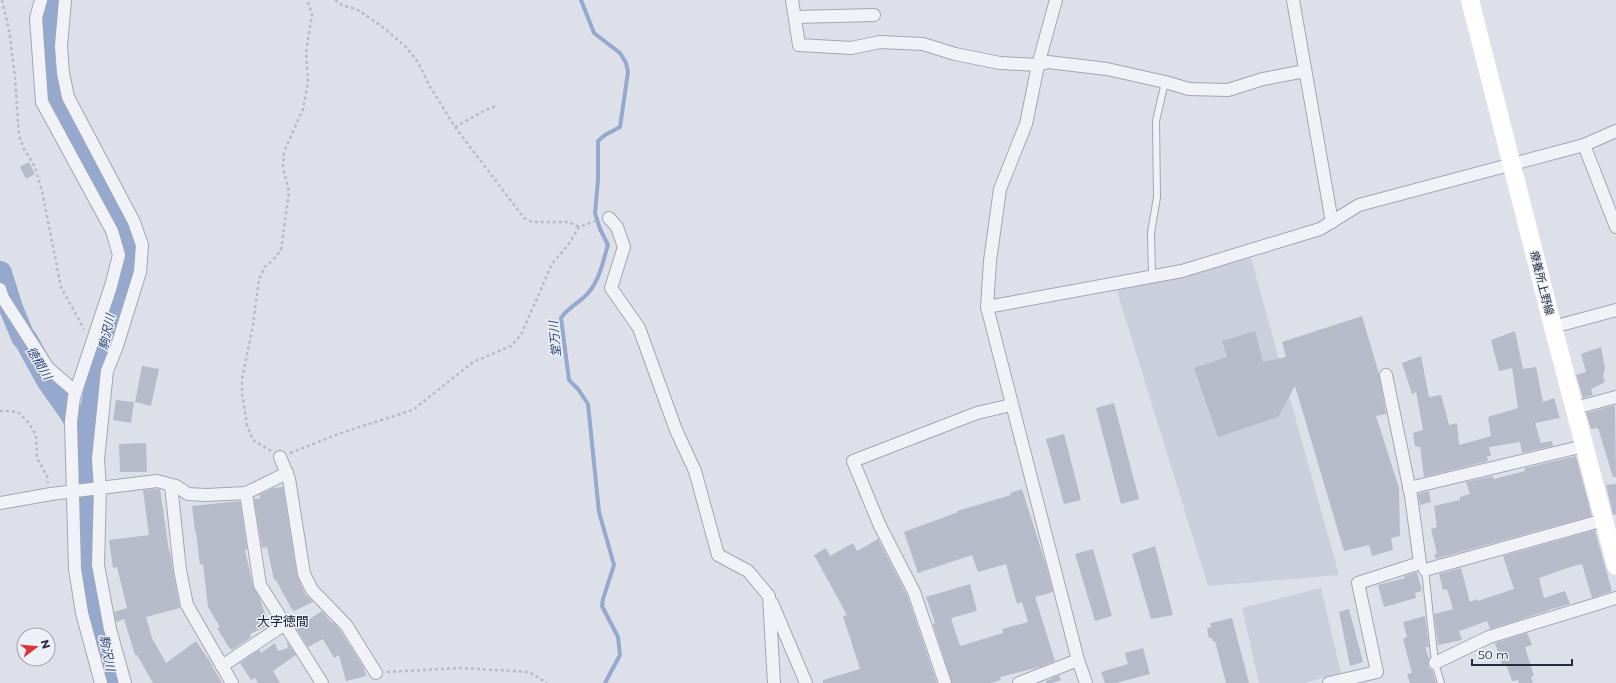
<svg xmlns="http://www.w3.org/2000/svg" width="1616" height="683" font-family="Montserrat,'Noto Sans JP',sans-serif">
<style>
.built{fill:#cbcfdb}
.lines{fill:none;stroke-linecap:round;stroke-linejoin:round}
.stream{stroke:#94a9cd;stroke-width:4}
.river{stroke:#94a9cd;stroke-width:24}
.building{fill:#b7bbc9}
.lane-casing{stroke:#a2a6b3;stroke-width:8}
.street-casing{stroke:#a2a6b3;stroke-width:14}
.path{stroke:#b7bbc4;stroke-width:2.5;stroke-dasharray:3 3;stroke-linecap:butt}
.lane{stroke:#f0f2f7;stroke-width:6}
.street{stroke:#f0f2f7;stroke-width:12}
.secondary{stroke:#fff;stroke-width:18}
.labels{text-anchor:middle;stroke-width:3;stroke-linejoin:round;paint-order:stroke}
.street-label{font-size:11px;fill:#252c41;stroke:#edf0f6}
.water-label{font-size:12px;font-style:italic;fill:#2b4479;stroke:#edf0f6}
.quarter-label{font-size:13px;fill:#181d31;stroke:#edf0f6}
</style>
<rect width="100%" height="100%" fill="#dde0e9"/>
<g class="built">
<path d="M 1251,258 L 1339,575 L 1208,586 L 1116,288 Z"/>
<path d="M 1321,588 L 1341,673 L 1304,683 L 1259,683 L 1242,608 Z"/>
</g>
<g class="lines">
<path class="stream" d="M 581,0 L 594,33 L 620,53 L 626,63 L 628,72 L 620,127 L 605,135 L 598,141 L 598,180 L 595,213 L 600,229 L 608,245 C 603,261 600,279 589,292 C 581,302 568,307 561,318 L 569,380 L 578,389 L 588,404 L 599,512 L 614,565 L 603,599 L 602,606 L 618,637 L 620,655 L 605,683"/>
<g class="river">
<path d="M 54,0 L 50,34 L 51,88 L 81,155 L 123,226 L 130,270 L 110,313 L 91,415 L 88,493 L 89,564 L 113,683"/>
<path d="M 0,273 L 11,308 L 23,337 L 26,340 L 48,380 L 70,411 L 84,435"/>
</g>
</g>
<g class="building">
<path d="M 29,162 L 35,174 L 26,179 L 20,167 Z"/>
<path d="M 1362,316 L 1379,374 L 1386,414 L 1376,416 L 1399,488 L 1400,536 L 1391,538 L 1393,550 L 1372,556 L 1369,545 L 1344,551 L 1295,386 L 1278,417 L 1218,437 L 1194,368 L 1227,357 L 1222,341 L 1255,331 L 1263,362 L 1286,357 L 1282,342 Z"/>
<path d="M 1515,331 L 1523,369 L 1536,367 L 1543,402 L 1554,398 L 1560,418 L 1535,423 L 1541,443 L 1552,441 L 1553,446 L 1522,453 L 1520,442 L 1489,447 L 1491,456 L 1487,456 L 1488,461 L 1424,477 L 1420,447 L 1415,446 L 1413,433 L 1423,430 L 1416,392 L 1412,394 L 1402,363 L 1421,356 L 1429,397 L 1441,395 L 1449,425 L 1457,423 L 1459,445 L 1491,436 L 1488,417 L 1518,408 L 1512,368 L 1499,371 L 1491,340 Z"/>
<path d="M 1601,347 L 1605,368 L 1603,377 L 1605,382 L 1591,389 L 1593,395 L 1583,398 L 1576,375 L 1586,372 L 1581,354 Z"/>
<path d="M 142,366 L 159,369 L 151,406 L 135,402 Z"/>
<path d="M 116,400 L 134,402 L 131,423 L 113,420 Z"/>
<path d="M 1114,403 L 1139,499 L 1121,504 L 1096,408 Z"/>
<path d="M 1615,405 L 1616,477 L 1613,477 L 1598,428 L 1591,429 L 1586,413 Z"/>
<path d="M 1064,434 L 1081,500 L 1064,504 L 1046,439 Z"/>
<path d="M 146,443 L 147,472 L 120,472 L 119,444 Z"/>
<path d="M 1576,456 L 1592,516 L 1435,559 L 1434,555 L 1437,554 L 1431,529 L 1437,527 L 1434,506 L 1460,500 L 1460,497 L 1470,494 L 1466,482 L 1493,476 L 1494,479 L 1525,471 L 1525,468 Z"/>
<path d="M 1616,484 L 1616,514 L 1613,515 L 1606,485 Z"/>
<path d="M 283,487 L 297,575 L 305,594 L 313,602 L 294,611 L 291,608 L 276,580 L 274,580 L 267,547 L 262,548 L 254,499 L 260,498 L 259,495 L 273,488 Z"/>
<path d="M 156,489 L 160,489 L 169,551 L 170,551 L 173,571 L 180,608 L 146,617 L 152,638 L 166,663 L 196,641 L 213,666 L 212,666 L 222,683 L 153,683 L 137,655 L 135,655 L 124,619 L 116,622 L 114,612 L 127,608 L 117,567 L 113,568 L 109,540 L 149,535 L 143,490 Z"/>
<path d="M 1022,489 L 1045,562 L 1053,592 L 1035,597 L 1055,661 L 1040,667 L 1000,677 L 1001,680 L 991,683 L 952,683 L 933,624 L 935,623 L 926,597 L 970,584 L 977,611 L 951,618 L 960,646 L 1003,633 L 1002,629 L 1028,622 L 1022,602 L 1017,604 L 1006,564 L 978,572 L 972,555 L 918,573 L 904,532 L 958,512 L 957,511 L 1011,495 L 1010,493 Z"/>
<path d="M 1429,491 L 1431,502 L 1420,505 L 1418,494 Z"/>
<path d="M 240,501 L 247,549 L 245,550 L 253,586 L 260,599 L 269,625 L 250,634 L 251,637 L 232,650 L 231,648 L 230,649 L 217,628 L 220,627 L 208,607 L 203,564 L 200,565 L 196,532 L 195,532 L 192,506 Z"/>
<path d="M 1595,530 L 1612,591 L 1592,598 L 1582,564 L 1573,566 L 1539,578 L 1544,598 L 1565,591 L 1570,604 L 1553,609 L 1553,608 L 1547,611 L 1490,629 L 1487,621 L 1459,631 L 1462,640 L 1438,645 L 1434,614 L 1453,609 L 1447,589 L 1443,590 L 1439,574 L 1461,568 L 1470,602 L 1477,599 L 1478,601 L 1514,589 L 1503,556 Z"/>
<path d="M 878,539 L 907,595 L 937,683 L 823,683 L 823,680 L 860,669 L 843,616 L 847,615 L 814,555 L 826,548 L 830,556 L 853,543 L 857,551 Z"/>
<path d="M 1155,546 L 1173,615 L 1151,619 L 1132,554 Z"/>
<path d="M 1093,549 L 1112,616 L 1095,621 L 1075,554 Z"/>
<path d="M 1417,572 L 1422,591 L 1415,593 L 1416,598 L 1384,607 L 1378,585 L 1405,578 L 1404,576 Z"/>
<path d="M 1349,609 L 1363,662 L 1350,666 L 1339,612 Z"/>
<path d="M 322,611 L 332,623 L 333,622 L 340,630 L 364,668 L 366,676 L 346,681 L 339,655 L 334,658 L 323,639 L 308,647 L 296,628 Z"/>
<path d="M 1425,616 L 1429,647 L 1425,647 L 1429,659 L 1428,663 L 1428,667 L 1432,670 L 1436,683 L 1410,683 L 1407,674 L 1412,673 L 1403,639 L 1407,637 L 1403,622 Z"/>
<path d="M 1232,618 L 1249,683 L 1226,683 L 1215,641 L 1213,642 L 1212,638 L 1209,638 L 1207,628 L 1211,627 L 1210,623 Z"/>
<path d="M 1527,633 L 1532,645 L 1525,647 L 1534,676 L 1531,677 L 1533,683 L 1519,683 L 1518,680 L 1512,681 L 1506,664 L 1502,665 L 1495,643 Z"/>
<path d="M 287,642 L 296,655 L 273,671 L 280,683 L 258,683 L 255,678 L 251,680 L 240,663 L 259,650 L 261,653 L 275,643 L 278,651 L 288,648 Z"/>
<path d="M 1143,648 L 1150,674 L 1116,683 L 1105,683 L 1101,672 L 1128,664 L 1125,653 Z"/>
<path d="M 1059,675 L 1061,680 L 1052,683 L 1046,683 L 1046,681 Z"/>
</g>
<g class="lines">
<g class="lane-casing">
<g id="lane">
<path d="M 1152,276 L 1151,233 L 1157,197 L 1156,121 L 1165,82"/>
<path d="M 1425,570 L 1435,663 L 1441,683"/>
</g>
</g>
<g class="street-casing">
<g id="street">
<path d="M 41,0 L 36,18 L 42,102 L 112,231 L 119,255 L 111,286 L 74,397 L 71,422 L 75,569 L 82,613 L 101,683"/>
<path d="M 65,0 L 61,46 L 63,73 L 68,97 L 134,222 L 142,245 L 140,272 L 117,346 L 107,371 L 98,459 L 100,488 L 98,565 L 110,629 L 125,683"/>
<path d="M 792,0 L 799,45 L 851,48 L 880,42 L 923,44 L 955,54 L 1000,63 L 1038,65 L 1048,62 L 1107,69 L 1165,82 L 1189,89 L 1228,90 L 1263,79 L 1305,71"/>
<path d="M 1056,0 L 1038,65 L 1026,124 L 1000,189 L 990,261 L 987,307 L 1078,660 L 1086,683"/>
<path d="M 1293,0 L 1332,222"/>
<path d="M 795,17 L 874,15"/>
<path d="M 1584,145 L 1616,227"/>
<path d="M 609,218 L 617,227 L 624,247 L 611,288 L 639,328 L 676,430 L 695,471 L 718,555 L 748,571 L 769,596 L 774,683"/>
<path d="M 0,289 L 3,298 L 48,368 L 76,392"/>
<path d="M 987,307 L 1182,271 L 1320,229 L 1359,205 L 1584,145 L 1616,131"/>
<path d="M 1553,327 L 1616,310"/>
<path d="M 1575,408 L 1616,397"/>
<path d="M 280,457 L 289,479 L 304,574 L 312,590 L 346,625 L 376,673"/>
<path d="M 171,485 L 180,570 L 187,605 L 232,683"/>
<path d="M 1409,488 L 1584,446"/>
<path d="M 246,493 L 260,585 L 322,683"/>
<path d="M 0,503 L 51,494 L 157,481 L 176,486 L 188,494 L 206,495 L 246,493 L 287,473"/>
<path d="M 1425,570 L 1604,520"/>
<path d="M 772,603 L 806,683"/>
<path d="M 1435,663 L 1489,637 L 1616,598"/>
<path d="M 222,666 L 285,624"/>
<path d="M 945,683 L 914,592 L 880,526 L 853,461 L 977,413 L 1011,405"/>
<path d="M 1019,683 L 1078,660"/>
<path d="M 1329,683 L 1377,672 L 1358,583 L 1420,563 L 1411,496 L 1386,375"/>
</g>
</g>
<g class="path">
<path d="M 2,0 L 9,30 L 15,77 L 19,136 L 24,149 L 35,167 L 42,191 L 61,287 L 84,329"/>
<path d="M 335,0 L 342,5 L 358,10 L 384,28 L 406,47 L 418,62 L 429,85 L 455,127 L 524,218 L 532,222 L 569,222 L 579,227"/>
<path d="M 455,127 L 484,111 L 498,105"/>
<path d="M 0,411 L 11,411 L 19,413 L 29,423 L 36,435 L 37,458 L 47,476 L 48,483"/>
<path d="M 271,451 L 253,440 L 247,425 L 242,394 L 242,379 L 253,325 L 259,279 L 265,267 L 274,259 L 281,250 L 289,192 L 283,167 L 284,152 L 303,109 L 308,82 L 306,52 L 312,14 L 307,0"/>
<path d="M 290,453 L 341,433 L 413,410 L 473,362 L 511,346 L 521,335 L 552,264 L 568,245 L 579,227 L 598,220"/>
<path d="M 387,672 L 461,668 L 529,672 L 547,683"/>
</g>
<use href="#lane" class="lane"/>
<use href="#street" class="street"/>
<path class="secondary" d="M 1470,0 L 1553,327 L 1616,566"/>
</g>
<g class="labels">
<g class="street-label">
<text transform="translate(1542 283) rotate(76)" y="4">療養所上野線</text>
</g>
<g class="water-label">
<text transform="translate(107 332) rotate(-78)" y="4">駒沢川</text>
<text transform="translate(555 339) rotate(-95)" y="4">堂万川</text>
<text transform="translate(39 363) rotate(59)" y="4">徳間川</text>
<text transform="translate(107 653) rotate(79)" y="4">駒沢川</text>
</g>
<g class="quarter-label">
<text x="283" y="626">大字徳間</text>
</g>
</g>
<g transform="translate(36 647) rotate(74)"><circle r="19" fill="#edf0f6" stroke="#9da2ae"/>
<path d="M0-3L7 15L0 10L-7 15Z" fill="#db3539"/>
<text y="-6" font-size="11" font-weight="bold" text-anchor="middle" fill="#252c41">N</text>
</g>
<path d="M1472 659v6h100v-6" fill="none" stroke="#252c41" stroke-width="2"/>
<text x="1478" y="659" font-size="12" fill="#252c41" stroke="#edf0f6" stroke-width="3" paint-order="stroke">50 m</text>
</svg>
